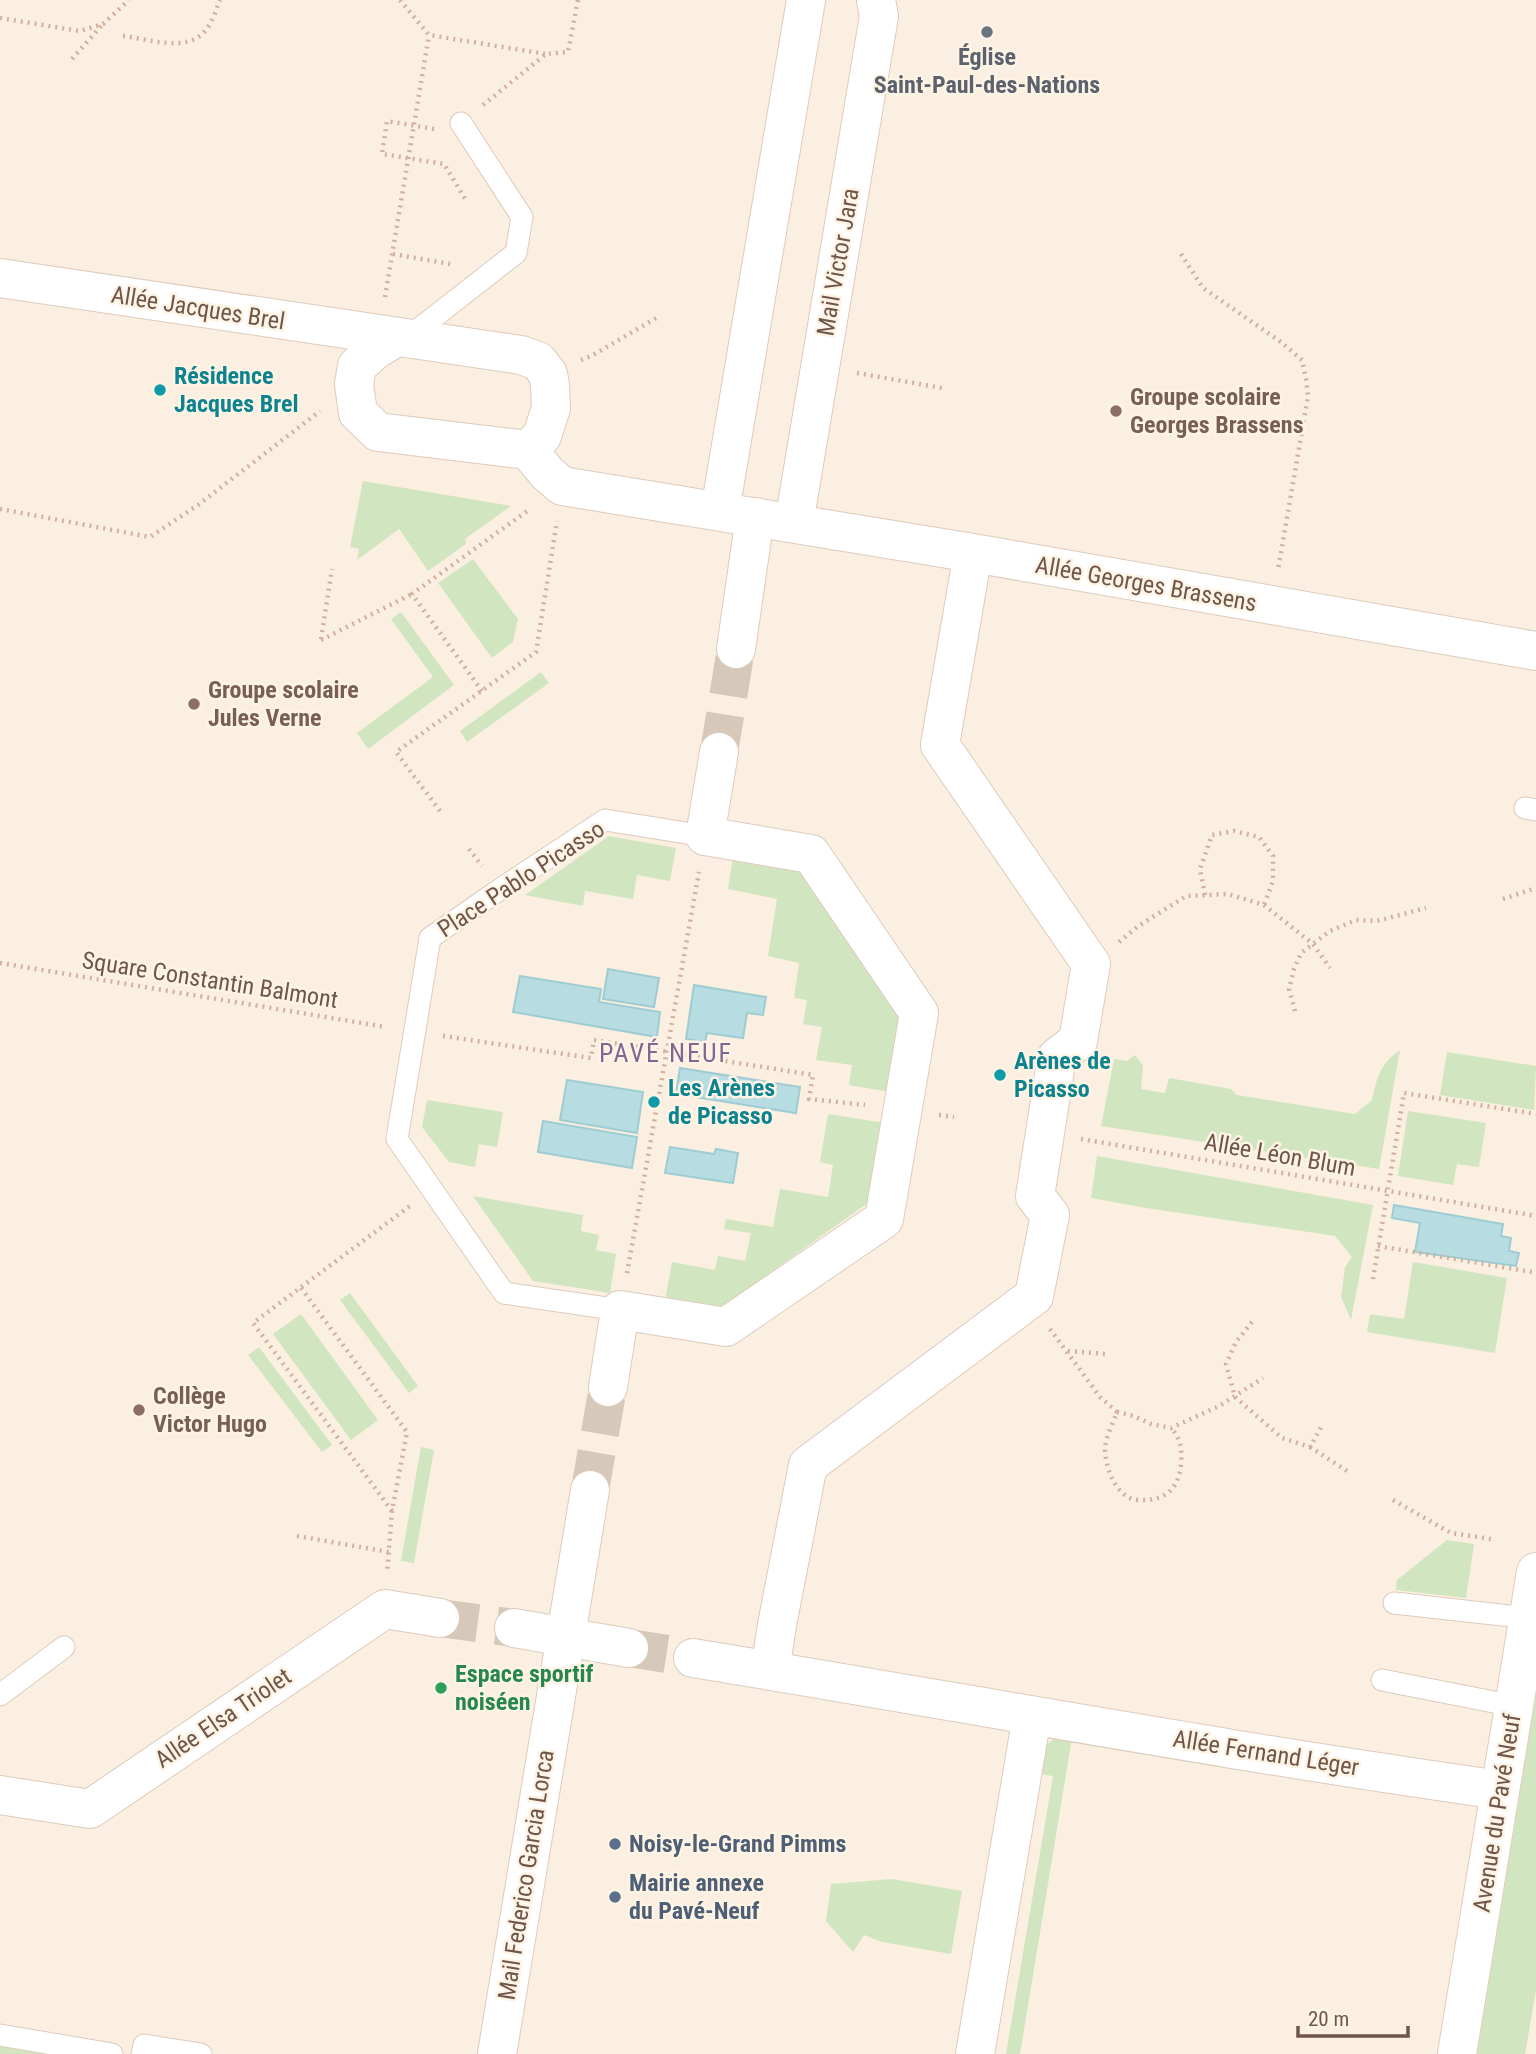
<svg xmlns="http://www.w3.org/2000/svg" width="1536" height="2054" font-family="'Roboto Condensed',sans-serif">
<style>
.green{fill:#d1e6c0}
.water{fill:#b7dde2;stroke:#9eccd3;stroke-width:2}
.lines{fill:none;stroke-linecap:round;stroke-linejoin:round}
.minor-tunnel{stroke:#d7c9ba;stroke-width:38;stroke-dasharray:38 19;stroke-linecap:butt}
.service-casing{stroke:#ddcbbd;stroke-width:23}
.minor-casing{stroke:#ddcbbd;stroke-width:40}
.secondary-casing{stroke:#e2ccbb;stroke-width:40}
.path{stroke:#d2b09e;stroke-width:4.5;stroke-dasharray:2 5;stroke-linecap:butt}
.service{stroke:#fff;stroke-width:21}
.minor{stroke:#fff;stroke-width:38}
.secondary{stroke:#fff;stroke-width:38}
.worship-dot{fill:#6b7280;stroke:#fef4e6;stroke-width:2.5}
.culture-dot{fill:#0f9aa8;stroke:#fef4e6;stroke-width:2.5}
.education-dot{fill:#8d6e63;stroke:#fef4e6;stroke-width:2.5}
.leisure-dot{fill:#2e9e5b;stroke:#fef4e6;stroke-width:2.5}
.service-dot{fill:#5c6f8a;stroke:#fef4e6;stroke-width:2.5}
.labels{text-anchor:middle;stroke-width:5;stroke-linejoin:round;paint-order:stroke}
.worship-label{font-size:24px;font-weight:bold;fill:#5b616d;stroke:#fef4e6}
.street-label{font-size:24px;fill:#6f5649;stroke:#fef4e6}
.culture-label{font-size:24px;font-weight:bold;fill:#0d838f;stroke:#fef4e6;text-anchor:start}
.education-label{font-size:24px;font-weight:bold;fill:#785e54;stroke:#fef4e6;text-anchor:start}
.leisure-label{font-size:24px;font-weight:bold;fill:#27864d;stroke:#fef4e6;text-anchor:start}
.service-label{font-size:24px;font-weight:bold;fill:#4e5e75;stroke:#fef4e6;text-anchor:start}
.neighbourhood-label{font-size:26px;letter-spacing:2px;fill:#826592;stroke:#fef4e6}
</style>
<rect width="100%" height="100%" fill="#faefe0"/>
<g class="green">
<path d="M 363,481 L 511,506 L 465,539 L 466,544 L 428,571 L 399,529 L 357,560 L 359,549 L 350,547 Z"/>
<path d="M 473,559 L 518,619 L 513,642 L 492,658 L 438,583 Z"/>
<path d="M 401,612 L 454,685 L 368,749 L 357,733 L 433,677 L 391,619 Z"/>
<path d="M 541,672 L 549,683 L 467,742 L 460,731 Z"/>
<path d="M 609,836 L 676,848 L 670,881 L 637,875 L 633,899 L 585,891 L 583,906 L 525,895 Z"/>
<path d="M 734,851 L 798,862 L 904,1014 L 890,1092 L 849,1085 L 852,1065 L 816,1060 L 822,1027 L 803,1024 L 807,1000 L 794,998 L 799,963 L 768,956 L 777,899 L 728,889 Z"/>
<path d="M 1400,1050 L 1379,1169 L 1101,1126 L 1114,1059 L 1127,1061 L 1135,1055 L 1143,1066 L 1141,1089 L 1165,1093 L 1169,1078 L 1231,1089 L 1237,1095 L 1355,1114 L 1372,1100 C 1377,1077 1380,1064 1400,1050 Z"/>
<path d="M 1447,1052 L 1536,1066 L 1534,1110 L 1440,1095 Z"/>
<path d="M 427,1100 L 503,1112 L 497,1147 L 479,1144 L 475,1167 L 449,1162 L 422,1127 Z"/>
<path d="M 1408,1111 L 1486,1123 L 1479,1167 L 1457,1164 L 1453,1185 L 1398,1176 Z"/>
<path d="M 828,1114 L 885,1123 L 872,1200 L 719,1309 L 665,1301 L 672,1262 L 715,1270 L 718,1256 L 745,1261 L 751,1233 L 724,1229 L 726,1219 L 773,1227 L 780,1189 L 828,1197 L 833,1165 L 820,1162 Z"/>
<path d="M 1097,1156 L 1373,1205 L 1351,1320 L 1341,1297 L 1345,1267 L 1352,1257 L 1335,1236 L 1146,1208 L 1091,1198 Z"/>
<path d="M 473,1196 L 583,1215 L 581,1231 L 599,1235 L 596,1250 L 616,1254 L 610,1293 L 533,1281 Z"/>
<path d="M 1413,1262 L 1507,1278 L 1495,1353 L 1367,1332 L 1370,1314 L 1404,1319 Z"/>
<path d="M 350,1293 L 418,1386 L 409,1393 L 340,1300 Z"/>
<path d="M 301,1314 L 378,1420 L 351,1440 L 273,1334 Z"/>
<path d="M 259,1347 L 332,1445 L 322,1452 L 248,1355 Z"/>
<path d="M 421,1447 L 434,1450 L 414,1563 L 401,1561 Z"/>
<path d="M 1447,1540 L 1474,1544 L 1466,1598 L 1396,1590 L 1397,1580 Z"/>
<path d="M 1536,1693 L 1536,1990 L 1525,2054 L 1477,2054 Z"/>
<path d="M 1058,1736 L 1072,1738 L 1020,2054 L 1006,2054 L 1053,1776 L 1031,1773 L 1041,1749 Z"/>
<path d="M 892,1879 L 962,1891 L 951,1954 L 882,1942 L 864,1935 L 853,1952 L 826,1921 L 831,1884 Z"/>
<path d="M 0,2041 L 80,2054 L 0,2054 Z"/>
</g>
<g class="water">
<path d="M 608,969 L 659,978 L 654,1007 L 603,999 Z"/>
<path d="M 520,976 L 601,989 L 599,1002 L 660,1012 L 657,1037 L 513,1012 Z"/>
<path d="M 694,985 L 766,997 L 763,1015 L 747,1013 L 743,1038 L 707,1033 L 705,1042 L 686,1039 Z"/>
<path d="M 680,1068 L 800,1087 L 796,1113 L 676,1094 Z"/>
<path d="M 567,1080 L 643,1092 L 637,1133 L 560,1120 Z"/>
<path d="M 543,1121 L 637,1137 L 632,1168 L 538,1152 Z"/>
<path d="M 670,1147 L 714,1154 L 716,1149 L 738,1153 L 733,1183 L 665,1173 Z"/>
<path d="M 1394,1205 L 1503,1224 L 1501,1236 L 1511,1238 L 1509,1251 L 1519,1253 L 1516,1266 L 1415,1252 L 1420,1223 L 1392,1218 Z"/>
</g>
<g class="lines">
<g class="minor-tunnel">
<path d="M 719,752 L 736,649"/>
<path d="M 590,1490 L 608,1387"/>
<path d="M 440,1618 L 514,1628"/>
<path d="M 629,1648 L 693,1658"/>
</g>
<g class="service-casing">
<g id="service">
<path d="M 406,339 L 516,253 L 522,217 L 461,123"/>
<path d="M 1525,808 L 1536,810"/>
<path d="M 620,1310 L 504,1293 L 397,1139 L 430,938 L 499,890 L 605,820 L 705,836"/>
<path d="M 1394,1603 L 1528,1618"/>
<path d="M 1382,1680 L 1514,1706"/>
<path d="M 0,1695 L 64,1647"/>
<path d="M 0,2035 L 112,2054"/>
<path d="M 142,2054 L 144,2045 L 201,2054"/>
</g>
</g>
<g class="minor-casing">
<g id="minor">
<path d="M 0,278 L 521,355 L 538,361 L 548,374 L 550,385 L 551,408 L 542,436 L 528,450 L 378,432 L 358,413 L 354,384 L 357,366 L 375,350 L 395,338"/>
<path d="M 528,450 L 547,473 L 562,486 L 973,553 L 1536,651"/>
<path d="M 720,511 L 806,0"/>
<path d="M 794,523 L 879,16 L 876,0"/>
<path d="M 736,649 L 755,517"/>
<path d="M 608,1387 L 620,1310 L 726,1327 L 884,1219 L 919,1013 L 811,854 L 705,836 L 719,752"/>
<path d="M 514,1628 L 629,1648"/>
<path d="M 693,1658 C 962,1702 1230,1752 1500,1790"/>
<path d="M 770,1671 L 777,1625 L 808,1465 L 1034,1296 L 1050,1215 L 1035,1196 L 1057,1057 L 1078,1041 L 1091,964 L 940,745 L 973,553"/>
<path d="M 0,1795 L 90,1809 L 385,1609 L 440,1618"/>
<path d="M 497,2054 L 590,1490"/>
<path d="M 975,2054 L 1032,1716"/>
</g>
</g>
<g class="secondary-casing">
<path id="secondary" d="M 1457,2054 L 1536,1572"/>
</g>
<g class="path">
<path d="M 400,0 L 429,35 L 546,54"/>
<path d="M 0,18 L 80,31 L 103,24 L 129,0"/>
<path d="M 123,36 C 149,39 186,53 205,31 C 212,23 216,10 220,0"/>
<path d="M 72,59 L 103,24"/>
<path d="M 483,105 L 546,54 L 568,52 L 578,0"/>
<path d="M 434,129 L 387,121 L 382,154 L 444,164 L 467,202"/>
<path d="M 393,254 L 450,264"/>
<path d="M 1181,254 L 1203,288 L 1281,342 L 1302,360 L 1306,379 L 1308,396 L 1278,570"/>
<path d="M 385,297 L 429,35"/>
<path d="M 581,360 L 593,355 L 658,317"/>
<path d="M 857,373 L 942,388"/>
<path d="M 0,509 L 150,537 L 198,505 L 320,411"/>
<path d="M 321,639 L 332,569"/>
<path d="M 321,640 L 412,594"/>
<path d="M 482,691 L 412,594 L 530,509"/>
<path d="M 440,811 L 396,752 L 536,652 L 557,521"/>
<path d="M 469,849 L 482,866"/>
<path d="M 1205,895 L 1200,869 L 1212,835 L 1234,831 L 1259,837 L 1273,856 L 1273,881 L 1264,905"/>
<path d="M 1503,899 L 1536,888"/>
<path d="M 1119,942 L 1137,927 L 1186,896 L 1228,894 L 1264,905 L 1313,944 L 1330,968"/>
<path d="M 0,963 L 386,1027"/>
<path d="M 1295,1011 L 1289,989 L 1294,969 L 1301,953 L 1313,944 L 1330,931 L 1356,920 L 1377,921 L 1426,908"/>
<path d="M 443,1036 L 591,1058 L 594,1040 L 813,1075 L 809,1099 L 865,1105"/>
<path d="M 939,1115 L 954,1117"/>
<path d="M 1081,1139 L 1536,1216"/>
<path d="M 1378,1246 L 1532,1272"/>
<path d="M 627,1273 L 699,872"/>
<path d="M 1373,1279 L 1404,1093 L 1536,1114"/>
<path d="M 301,1288 L 407,1432 L 392,1511 L 387,1573"/>
<path d="M 1252,1322 L 1236,1342 L 1226,1364 L 1235,1397 L 1282,1438 L 1310,1447 L 1323,1424"/>
<path d="M 1050,1329 L 1100,1397 L 1117,1412 C 1113,1423 1106,1436 1105,1448 C 1105,1466 1114,1492 1132,1499 C 1134,1500 1140,1500 1143,1500 C 1167,1500 1179,1487 1181,1464 C 1182,1449 1181,1439 1171,1428"/>
<path d="M 1068,1351 L 1106,1354"/>
<path d="M 1117,1412 L 1134,1416 L 1151,1424 L 1171,1428 L 1219,1406 L 1263,1378"/>
<path d="M 1310,1447 L 1350,1473"/>
<path d="M 1393,1500 L 1451,1533 L 1491,1539"/>
<path d="M 392,1511 L 253,1323 L 410,1206"/>
<path d="M 297,1536 L 389,1552"/>
</g>
<use href="#service" class="service"/>
<use href="#minor" class="minor"/>
<use href="#secondary" class="secondary"/>
</g>
<circle class="worship-dot" cx="987" cy="32" r="7"/>
<g class="culture-dot">
<circle cx="160" cy="390" r="7"/>
<circle cx="1000" cy="1075" r="7"/>
<circle cx="654" cy="1102" r="7"/>
</g>
<g class="education-dot">
<circle cx="1116" cy="411" r="7"/>
<circle cx="194" cy="704" r="7"/>
<circle cx="139" cy="1410" r="7"/>
</g>
<circle class="leisure-dot" cx="441" cy="1688" r="7"/>
<g class="service-dot">
<circle cx="615" cy="1844" r="7"/>
<circle cx="615" cy="1897" r="7"/>
</g>
<g class="labels">
<g class="worship-label">
<text x="987" y="65">Église<tspan x="987" dy="28">Saint-Paul-des-Nations</tspan></text>
</g>
<g class="street-label">
<text transform="translate(838 262) rotate(-80)" y="8">Mail Victor Jara</text>
<text transform="translate(198 308) rotate(9)" y="8">Allée Jacques Brel</text>
<text transform="translate(1146 584) rotate(10)" y="8">Allée Georges Brassens</text>
<text transform="translate(521 879) rotate(-33)" y="8">Place Pablo Picasso</text>
<text transform="translate(210 980) rotate(9)" y="8">Square Constantin Balmont</text>
<text transform="translate(1280 1155) rotate(10)" y="8">Allée Léon Blum</text>
<text transform="translate(223 1718) rotate(-34)" y="8">Allée Elsa Triolet</text>
<text transform="translate(1266 1753) rotate(9)" y="8">Allée Fernand Léger</text>
<text transform="translate(1497 1813) rotate(-81)" y="8">Avenue du Pavé Neuf</text>
<text transform="translate(526 1875) rotate(-81)" y="8">Mail Federico Garcia Lorca</text>
</g>
<g class="culture-label">
<text x="174" y="384">Résidence<tspan x="174" dy="28">Jacques Brel</tspan></text>
<text x="1014" y="1069">Arènes de<tspan x="1014" dy="28">Picasso</tspan></text>
<text x="668" y="1096">Les Arènes<tspan x="668" dy="28">de Picasso</tspan></text>
</g>
<g class="education-label">
<text x="1130" y="405">Groupe scolaire<tspan x="1130" dy="28">Georges Brassens</tspan></text>
<text x="208" y="698">Groupe scolaire<tspan x="208" dy="28">Jules Verne</tspan></text>
<text x="153" y="1404">Collège<tspan x="153" dy="28">Victor Hugo</tspan></text>
</g>
<g class="leisure-label">
<text x="455" y="1682">Espace sportif<tspan x="455" dy="28">noiséen</tspan></text>
</g>
<g class="service-label">
<text x="629" y="1852">Noisy-le-Grand Pimms</text>
<text x="629" y="1891">Mairie annexe<tspan x="629" dy="28">du Pavé-Neuf</tspan></text>
</g>
<g class="neighbourhood-label">
<text x="666" y="1062">PAVÉ NEUF</text>
</g>
</g>
<path d="M1298 2026v10h110v-10" fill="none" stroke="#6f5649" stroke-width="3.5"/>
<text x="1308" y="2026" font-size="21" fill="#6f5649" stroke="#fef4e6" stroke-width="5" paint-order="stroke">20 m</text>
</svg>
